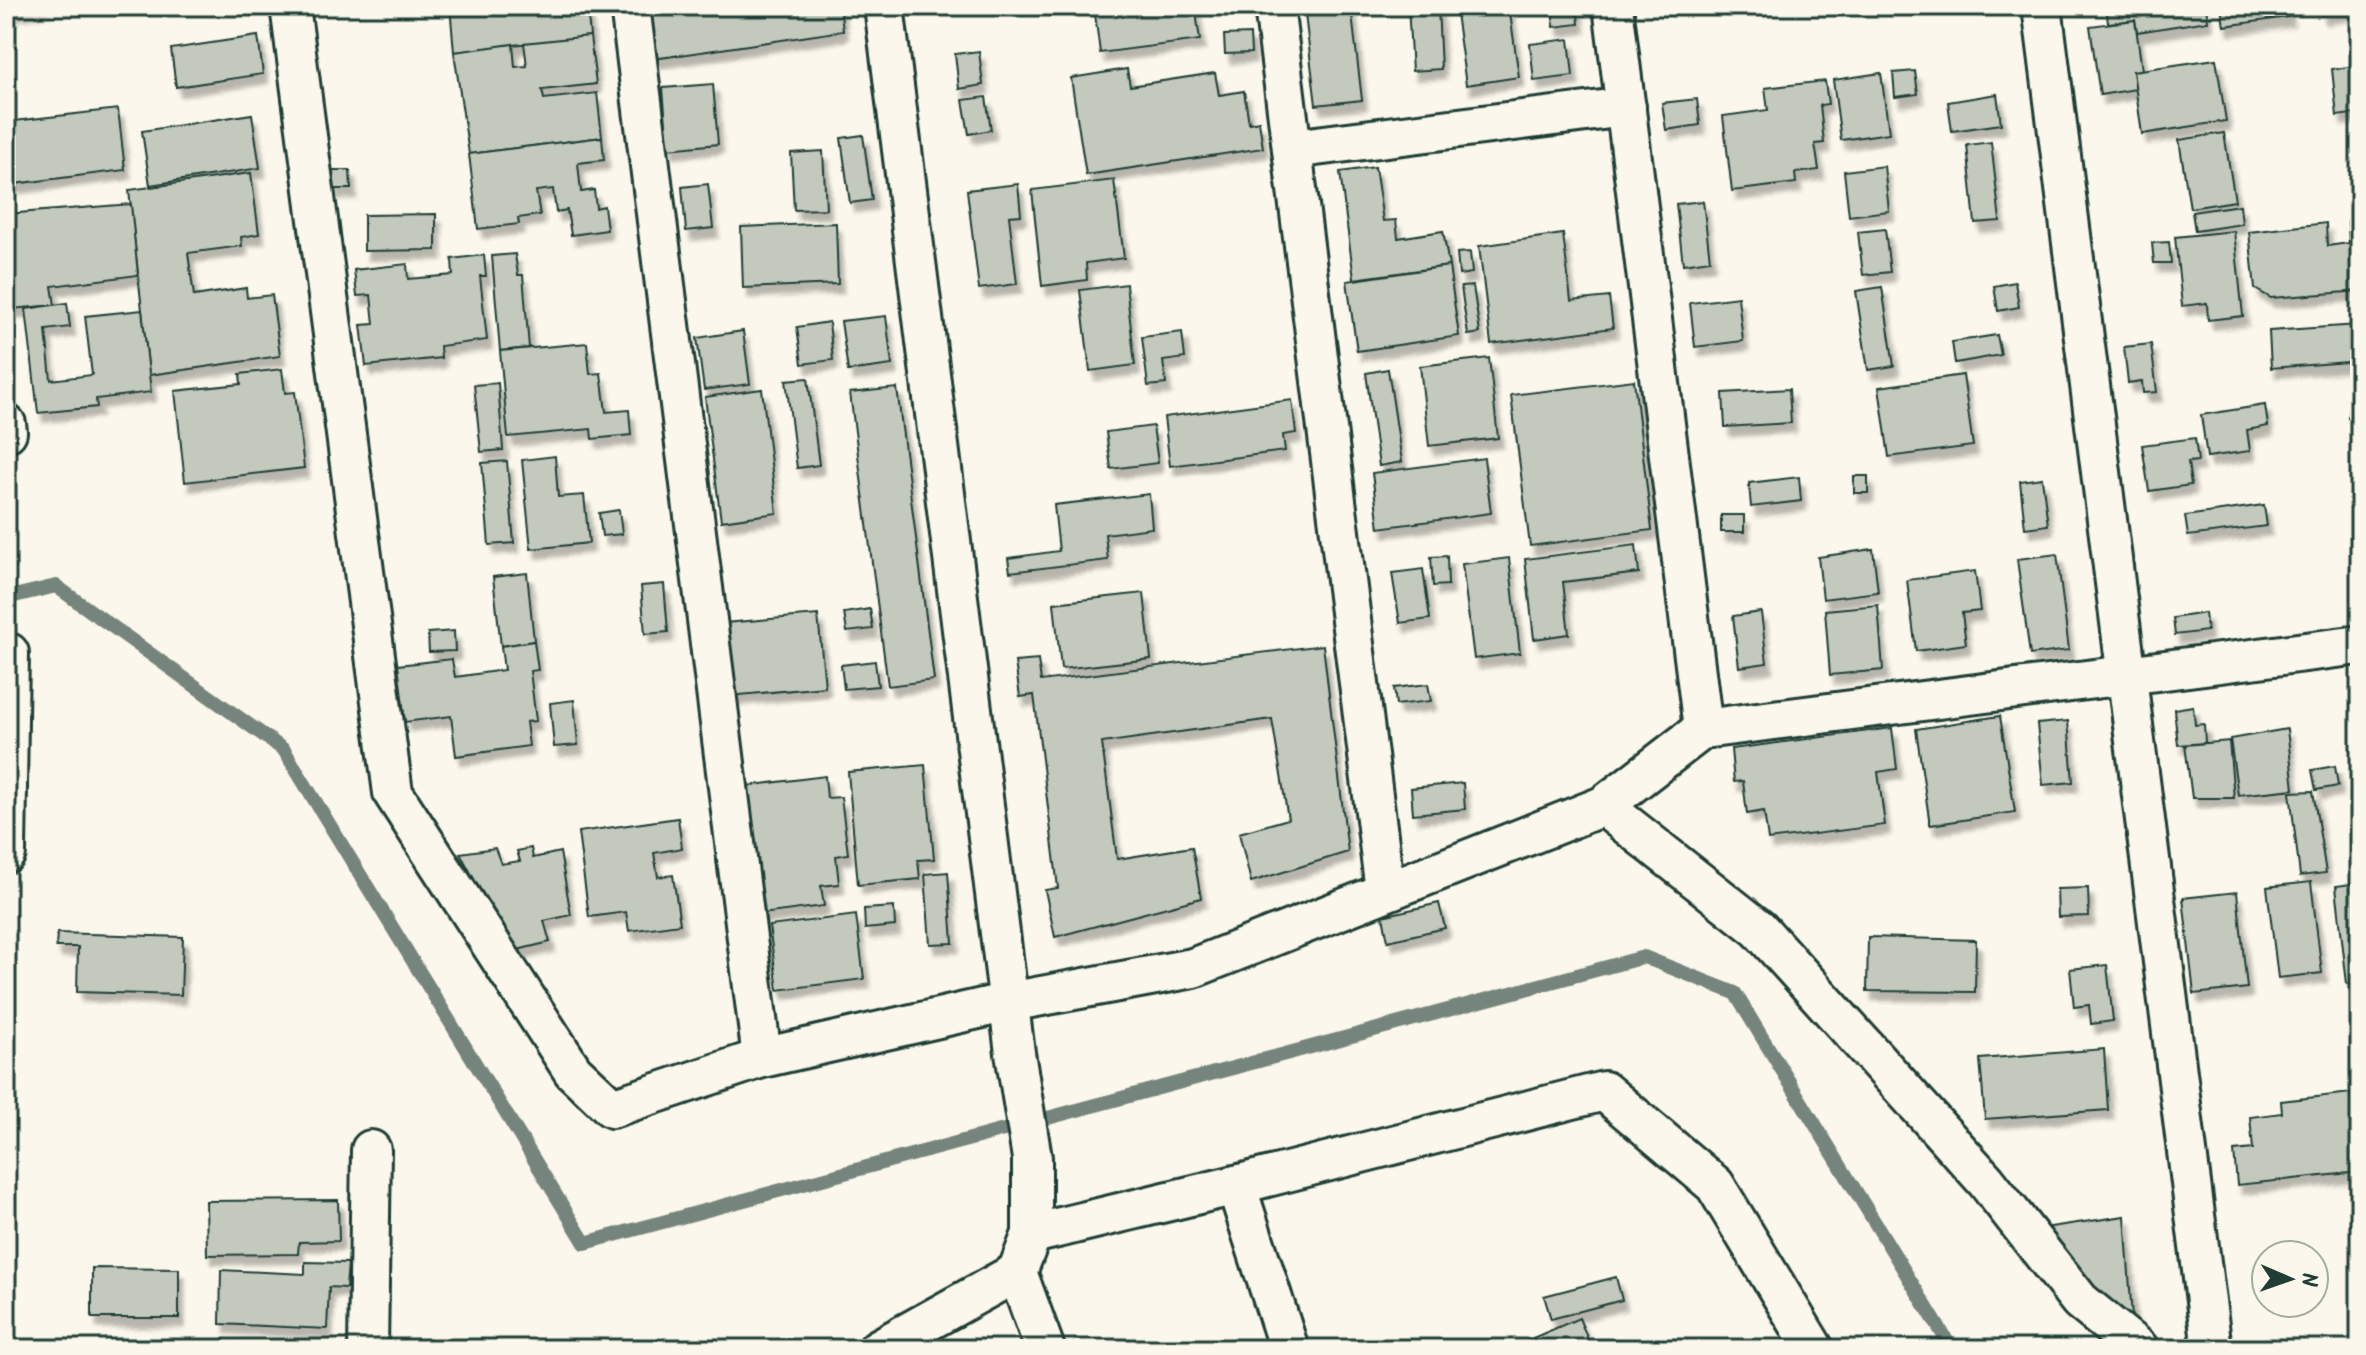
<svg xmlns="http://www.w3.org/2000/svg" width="2366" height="1355" font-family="Kalam,sans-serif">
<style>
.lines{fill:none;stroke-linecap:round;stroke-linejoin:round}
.stream{stroke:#74847b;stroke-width:14}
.building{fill:#c4c9be;stroke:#1f3d34;stroke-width:2;filter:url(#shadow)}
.street-casing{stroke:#1f3d34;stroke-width:44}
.street{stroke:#fbf7ec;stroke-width:38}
</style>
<defs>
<filter id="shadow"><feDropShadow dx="5" dy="9" stdDeviation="2" flood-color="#0004"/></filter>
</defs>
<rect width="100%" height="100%" fill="#fbf7ec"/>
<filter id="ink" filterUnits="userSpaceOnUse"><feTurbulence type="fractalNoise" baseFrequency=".0125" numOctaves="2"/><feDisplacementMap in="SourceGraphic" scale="16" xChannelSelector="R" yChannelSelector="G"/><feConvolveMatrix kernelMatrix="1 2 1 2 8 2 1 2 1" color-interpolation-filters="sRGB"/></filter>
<g filter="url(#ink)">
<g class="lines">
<path class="stream" d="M 6,598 L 56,586 L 284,750 L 585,1243 L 1644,957 L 1735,993 L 1952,1349"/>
</g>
<g class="building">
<path d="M 6,6 L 45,6 L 6,12 Z"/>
<path d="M 450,6 L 587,6 L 590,36 L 454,52 Z"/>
<path d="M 646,6 L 840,6 L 843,31 L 653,59 Z"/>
<path d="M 1094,6 L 1195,6 L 1200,40 L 1100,53 Z"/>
<path d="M 1304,6 L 1351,6 L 1362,100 L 1316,105 Z"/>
<path d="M 1408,6 L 1438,6 L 1441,69 L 1412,71 Z"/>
<path d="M 1455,6 L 1509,6 L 1519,77 L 1466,85 Z"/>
<path d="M 1552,6 L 1577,6 L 1579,24 L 1554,27 Z"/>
<path d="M 2106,6 L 2206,6 L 2208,21 L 2137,32 L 2135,20 L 2108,23 Z"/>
<path d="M 2221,6 L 2288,6 L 2289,17 L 2224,26 Z"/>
<path d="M 2320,6 L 2347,6 L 2347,11 L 2321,15 Z"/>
<path d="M 2135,20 L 2142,70 L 2133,71 L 2136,89 L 2100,95 L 2090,26 Z"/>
<path d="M 1250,34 L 1251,53 L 1225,54 L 1224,35 Z"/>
<path d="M 258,36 L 263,74 L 176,87 L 171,49 Z"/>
<path d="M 590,36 L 596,84 L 542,90 L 544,99 L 597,93 L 602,137 L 469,154 L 454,52 L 513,44 L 515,67 L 527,66 L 524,43 Z"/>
<path d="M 1569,39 L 1573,76 L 1534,81 L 1530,44 Z"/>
<path d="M 979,51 L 983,85 L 959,89 L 955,54 Z"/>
<path d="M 2216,59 L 2226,121 L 2142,134 L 2133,71 Z"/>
<path d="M 2356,66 L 2360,113 L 2337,116 L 2332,69 Z"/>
<path d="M 1127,69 L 1130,86 L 1215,73 L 1219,95 L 1244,91 L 1249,123 L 1259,121 L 1263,148 L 1086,175 L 1071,78 Z"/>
<path d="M 1915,71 L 1918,94 L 1895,97 L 1893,73 Z"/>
<path d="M 1881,73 L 1889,133 L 1841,140 L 1833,80 Z"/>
<path d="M 1825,81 L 1828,104 L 1820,105 L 1824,143 L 1815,144 L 1819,170 L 1795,173 L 1796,183 L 1732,191 L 1723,116 L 1768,110 L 1765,88 Z"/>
<path d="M 713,84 L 718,144 L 668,149 L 663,88 Z"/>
<path d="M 1997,94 L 2001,124 L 1952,131 L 1948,102 Z"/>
<path d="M 986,97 L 991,130 L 969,134 L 963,100 Z"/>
<path d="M 1697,99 L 1700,125 L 1666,130 L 1662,103 Z"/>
<path d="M 118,109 L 125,170 L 6,185 L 6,122 Z"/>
<path d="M 252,114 L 260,168 L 150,185 L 142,131 Z"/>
<path d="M 2224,133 L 2235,201 L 2190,208 L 2179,140 Z"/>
<path d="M 863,135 L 872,200 L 850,203 L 841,138 Z"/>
<path d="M 602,137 L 604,160 L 578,163 L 581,192 L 594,190 L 596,208 L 604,206 L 607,230 L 571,235 L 567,210 L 556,212 L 553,189 L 536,191 L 540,215 L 518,218 L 519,224 L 478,229 L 469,154 Z"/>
<path d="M 1991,142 L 2000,221 L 1975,223 L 1967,145 Z"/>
<path d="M 823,151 L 826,209 L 794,210 L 791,153 Z"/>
<path d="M 1884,166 L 1889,211 L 1849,216 L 1844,171 Z"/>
<path d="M 1375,167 L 1383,221 L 1396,220 L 1398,238 L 1443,231 L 1449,266 L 1354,279 L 1340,172 Z"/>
<path d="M 332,170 L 350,170 L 351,189 L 332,189 Z"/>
<path d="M 251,173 L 259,234 L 241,237 L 242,246 L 188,253 L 194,296 L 246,288 L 247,298 L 272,295 L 280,356 L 149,375 L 129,190 Z"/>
<path d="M 1114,180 L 1124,258 L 1086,263 L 1087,280 L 1042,286 L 1032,190 Z"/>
<path d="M 708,184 L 713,228 L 686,231 L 682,187 Z"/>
<path d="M 1018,184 L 1021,215 L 1009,216 L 1017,284 L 979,289 L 967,190 Z"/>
<path d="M 1703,201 L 1710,260 L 1683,264 L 1676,204 Z"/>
<path d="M 131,204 L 138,275 L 52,286 L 55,305 L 12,309 L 6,252 L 6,214 Z"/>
<path d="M 2240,205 L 2242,224 L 2195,231 L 2192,212 Z"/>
<path d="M 436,214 L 436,250 L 364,251 L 364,215 Z"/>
<path d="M 2360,220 L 2360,291 L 2271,298 L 2255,289 L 2249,232 L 2326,223 L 2327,246 L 2349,243 L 2348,221 Z"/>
<path d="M 836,223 L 838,284 L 743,288 L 741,227 Z"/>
<path d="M 1885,229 L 1890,272 L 1863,275 L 1858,232 Z"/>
<path d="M 2234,231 L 2243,316 L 2208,320 L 2207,303 L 2182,306 L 2175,237 Z"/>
<path d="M 1563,234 L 1571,301 L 1609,297 L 1613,328 L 1491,344 L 1479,246 Z"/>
<path d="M 2169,242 L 2171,263 L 2154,263 L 2152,243 Z"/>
<path d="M 1470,252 L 1472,273 L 1459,275 L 1457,253 Z"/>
<path d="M 515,254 L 518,275 L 523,275 L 529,348 L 500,351 L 492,256 Z"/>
<path d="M 484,255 L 486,276 L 480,276 L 487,340 L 440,346 L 441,358 L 366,366 L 361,325 L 374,324 L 371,295 L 357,296 L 354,270 L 407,264 L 408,279 L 453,275 L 452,259 Z"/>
<path d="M 1449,266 L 1459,336 L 1357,351 L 1347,281 Z"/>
<path d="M 2015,282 L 2019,307 L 1998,311 L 1994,286 Z"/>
<path d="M 1126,284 L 1135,365 L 1090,371 L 1080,290 Z"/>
<path d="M 1473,286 L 1480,333 L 1468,335 L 1461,287 Z"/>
<path d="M 1882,287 L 1894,366 L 1868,370 L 1856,291 Z"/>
<path d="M 1738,297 L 1743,341 L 1695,347 L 1690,303 Z"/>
<path d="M 67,303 L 70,327 L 46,330 L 51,380 L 92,375 L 85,316 L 142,310 L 151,392 L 96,399 L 97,407 L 38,413 L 26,309 Z"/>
<path d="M 886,316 L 892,365 L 848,371 L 841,321 Z"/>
<path d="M 829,322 L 833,360 L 802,364 L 797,327 Z"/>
<path d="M 2358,325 L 2360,361 L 2271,368 L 2269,331 Z"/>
<path d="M 743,331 L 750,384 L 704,390 L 697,338 Z"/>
<path d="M 1182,332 L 1185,358 L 1163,361 L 1166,384 L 1148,386 L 1142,337 Z"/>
<path d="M 1997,335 L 2001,355 L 1955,363 L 1952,342 Z"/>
<path d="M 587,343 L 590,374 L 601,373 L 606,412 L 629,410 L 631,435 L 592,439 L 591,429 L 508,437 L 500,351 Z"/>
<path d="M 2151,344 L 2157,392 L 2143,393 L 2142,381 L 2128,383 L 2124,347 Z"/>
<path d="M 1489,358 L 1498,438 L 1429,446 L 1420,366 Z"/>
<path d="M 282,369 L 285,393 L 295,392 L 304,468 L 185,482 L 175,391 L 241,384 L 240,374 Z"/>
<path d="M 1388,369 L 1402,462 L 1379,466 L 1366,373 Z"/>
<path d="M 1963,375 L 1973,446 L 1889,457 L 1879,387 Z"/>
<path d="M 808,378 L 819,465 L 797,468 L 786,380 Z"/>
<path d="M 1634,380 L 1652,530 L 1530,546 L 1511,395 Z"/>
<path d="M 498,383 L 503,450 L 481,452 L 474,385 Z"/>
<path d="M 897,388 L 934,680 L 888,686 L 850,393 Z"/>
<path d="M 762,389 L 777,513 L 721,521 L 705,397 Z"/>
<path d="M 1789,389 L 1791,423 L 1725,427 L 1723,393 Z"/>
<path d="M 2360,392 L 2360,416 L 2348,418 L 2350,393 Z"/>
<path d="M 1292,400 L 1296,433 L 1283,435 L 1285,451 L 1170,466 L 1164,417 Z"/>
<path d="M 2265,405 L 2268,426 L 2247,430 L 2250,451 L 2207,457 L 2201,415 Z"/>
<path d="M 1153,426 L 1158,463 L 1111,469 L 1106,432 Z"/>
<path d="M 2195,438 L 2198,461 L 2188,462 L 2191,485 L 2149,491 L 2142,445 Z"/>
<path d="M 555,456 L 558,497 L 584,495 L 589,543 L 531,549 L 522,460 Z"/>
<path d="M 1484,458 L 1491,513 L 1379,528 L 1372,473 Z"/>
<path d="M 507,461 L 514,543 L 489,545 L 482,463 Z"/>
<rect x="1854" y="476" width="14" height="17"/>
<path d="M 1799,477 L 1801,501 L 1751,507 L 1749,483 Z"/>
<path d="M 2042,478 L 2048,525 L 2025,528 L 2020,481 Z"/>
<path d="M 1149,494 L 1152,528 L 1105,534 L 1108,560 L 1010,572 L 1008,558 L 1059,551 L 1054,505 Z"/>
<path d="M 2264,505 L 2267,526 L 2188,536 L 2185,516 Z"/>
<path d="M 619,510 L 622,534 L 602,536 L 599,513 Z"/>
<rect x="1721" y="515" width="23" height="17"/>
<path d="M 1636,545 L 1639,573 L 1563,582 L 1569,634 L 1534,639 L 1525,559 Z"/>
<path d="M 1873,549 L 1878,592 L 1823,599 L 1818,557 Z"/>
<path d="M 2057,554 L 2069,650 L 2030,655 L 2017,559 Z"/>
<path d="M 1447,556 L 1448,585 L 1433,586 L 1431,557 Z"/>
<path d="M 1509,558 L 1520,653 L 1474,659 L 1462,564 Z"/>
<path d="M 1423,569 L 1430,619 L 1400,623 L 1392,573 Z"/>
<path d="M 1975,571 L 1980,611 L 1962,613 L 1966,644 L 1916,651 L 1907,580 Z"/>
<path d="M 527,573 L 534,641 L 501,646 L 493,577 Z"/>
<path d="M 664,584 L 668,632 L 645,634 L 641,586 Z"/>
<path d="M 1144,593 L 1151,659 L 1061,669 L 1054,603 Z"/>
<path d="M 1878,605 L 1883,670 L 1830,675 L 1825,610 Z"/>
<path d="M 870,609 L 873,629 L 847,632 L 844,613 Z"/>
<path d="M 1761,612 L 1767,663 L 1739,667 L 1733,616 Z"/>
<path d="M 2205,613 L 2207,631 L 2175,635 L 2173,618 Z"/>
<path d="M 818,615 L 825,687 L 729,696 L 724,623 Z"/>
<path d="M 454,631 L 455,651 L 429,652 L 428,633 Z"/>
<path d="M 534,641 L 538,670 L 530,671 L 536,721 L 526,722 L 529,746 L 456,756 L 451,716 L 405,722 L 398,665 L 452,659 L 455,677 L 504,670 L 501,646 Z"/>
<path d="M 1323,645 L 1348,852 L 1251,882 L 1239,833 L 1288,819 L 1272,719 L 1102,743 L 1117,859 L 1192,847 L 1201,898 L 1055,937 L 1045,890 L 1058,888 L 1034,695 L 1020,697 L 1015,662 L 1038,660 L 1041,681 Z"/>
<path d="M 875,661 L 878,686 L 844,689 L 841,665 Z"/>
<path d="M 1428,684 L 1431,701 L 1396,705 L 1394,688 Z"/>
<path d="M 574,700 L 578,745 L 554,747 L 550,703 Z"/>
<path d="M 2193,706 L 2195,725 L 2204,724 L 2205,743 L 2178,745 L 2174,709 Z"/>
<path d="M 2000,716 L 2015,812 L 1930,825 L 1916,729 Z"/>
<path d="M 2068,721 L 2073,782 L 2043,785 L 2037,724 Z"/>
<path d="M 1892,728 L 1897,769 L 1878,772 L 1885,825 L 1768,840 L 1764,811 L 1747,814 L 1743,781 L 1734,782 L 1731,749 Z"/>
<path d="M 2287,729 L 2294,789 L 2238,795 L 2230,739 Z"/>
<path d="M 2229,741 L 2234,798 L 2192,798 L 2185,745 Z"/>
<path d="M 925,765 L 934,859 L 918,860 L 920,879 L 858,885 L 848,772 Z"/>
<path d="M 2335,766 L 2338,786 L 2316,790 L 2312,770 Z"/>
<path d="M 825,776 L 827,798 L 841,797 L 848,854 L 836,856 L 839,884 L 821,886 L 824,906 L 754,915 L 738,787 Z"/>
<path d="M 1463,783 L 1465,809 L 1413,814 L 1411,788 Z"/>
<path d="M 2313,791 L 2326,873 L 2300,876 L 2290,792 Z"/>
<path d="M 678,818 L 682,848 L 654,853 L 658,877 L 673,875 L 680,924 L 629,931 L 626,912 L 589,917 L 578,832 Z"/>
<path d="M 495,848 L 501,864 L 520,861 L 517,851 L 531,848 L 533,858 L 560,852 L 571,915 L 544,921 L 550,942 L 513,951 L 460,853 Z"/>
<path d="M 948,872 L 953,943 L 930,944 L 925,874 Z"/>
<path d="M 2311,882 L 2322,973 L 2278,978 L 2267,887 Z"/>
<path d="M 2360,883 L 2360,982 L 2347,984 L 2336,886 Z"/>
<path d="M 2088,888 L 2089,916 L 2058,917 L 2057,889 Z"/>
<path d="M 2237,892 L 2247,988 L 2194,994 L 2183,898 Z"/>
<path d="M 1439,903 L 1445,928 L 1388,941 L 1383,916 Z"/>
<path d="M 894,907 L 895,926 L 865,929 L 864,909 Z"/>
<path d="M 856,915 L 864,979 L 778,990 L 769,926 Z"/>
<path d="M 57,933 L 183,937 L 181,995 L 77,992 L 78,947 L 56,947 Z"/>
<path d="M 1868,937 L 1976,940 L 1975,992 L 1867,991 Z"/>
<path d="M 2107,965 L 2113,1021 L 2091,1024 L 2089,1005 L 2074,1007 L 2070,969 Z"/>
<path d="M 2104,1049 L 2108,1110 L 1985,1119 L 1980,1059 Z"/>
<path d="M 2351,1093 L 2359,1172 L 2237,1185 L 2234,1151 L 2253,1149 L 2250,1117 L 2282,1113 L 2281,1101 Z"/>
<path d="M 338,1200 L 339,1241 L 299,1242 L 298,1254 L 207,1255 L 206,1201 Z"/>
<path d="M 2125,1216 L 2133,1333 L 2037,1229 Z"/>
<path d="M 305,1262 L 348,1263 L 346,1288 L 329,1287 L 327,1329 L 220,1324 L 221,1270 L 305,1274 Z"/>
<path d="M 92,1268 L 179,1269 L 179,1318 L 92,1318 Z"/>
<path d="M 1616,1277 L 1622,1300 L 1551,1319 L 1544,1296 Z"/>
<path d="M 1579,1318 L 1592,1349 L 1510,1349 L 1510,1348 Z"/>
</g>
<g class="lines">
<g class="street-casing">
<g id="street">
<path d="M 290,6 L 393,793 L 573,1071 L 612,1108 L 762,1058 L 1009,1002 L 1193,968 L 1603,806 L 1703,729 L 2360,645"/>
<path d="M 630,6 L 762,1058"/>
<path d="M 1274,6 L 1385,891"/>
<path d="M 1613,6 L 1703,729"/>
<path d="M 2042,6 L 2212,1349"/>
<path d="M 1292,149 L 1626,107"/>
<path d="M 6,424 L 7,432"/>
<path d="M 1603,806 L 1759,929 L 1986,1181 L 2080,1301 L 2139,1349"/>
<path d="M 6,853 L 9,653"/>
<path d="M 1236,1185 L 1289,1349"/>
<path d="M 1032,1234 L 1236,1185 L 1604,1091 L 1715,1185 L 1814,1349"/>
<path d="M 1017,1272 L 1045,1349"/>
<path d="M 368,1349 L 371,1150"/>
<path d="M 878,1349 L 1017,1272 L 1032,1234 L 1032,1158 L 1015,1053 L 884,6"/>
</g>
</g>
<use href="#street" class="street"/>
</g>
</g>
<rect width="2366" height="1355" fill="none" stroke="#fbf7ec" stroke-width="32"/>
<rect x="16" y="16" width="2334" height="1323" fill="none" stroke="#1f3d34" stroke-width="3" filter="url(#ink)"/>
<g transform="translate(2290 1279) rotate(92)"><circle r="38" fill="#fbf7ec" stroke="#a3ada2" stroke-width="2"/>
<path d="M0-6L14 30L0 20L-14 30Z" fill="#1f3d34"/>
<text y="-12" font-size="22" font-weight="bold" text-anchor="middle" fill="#1f3d34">N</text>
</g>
</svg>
